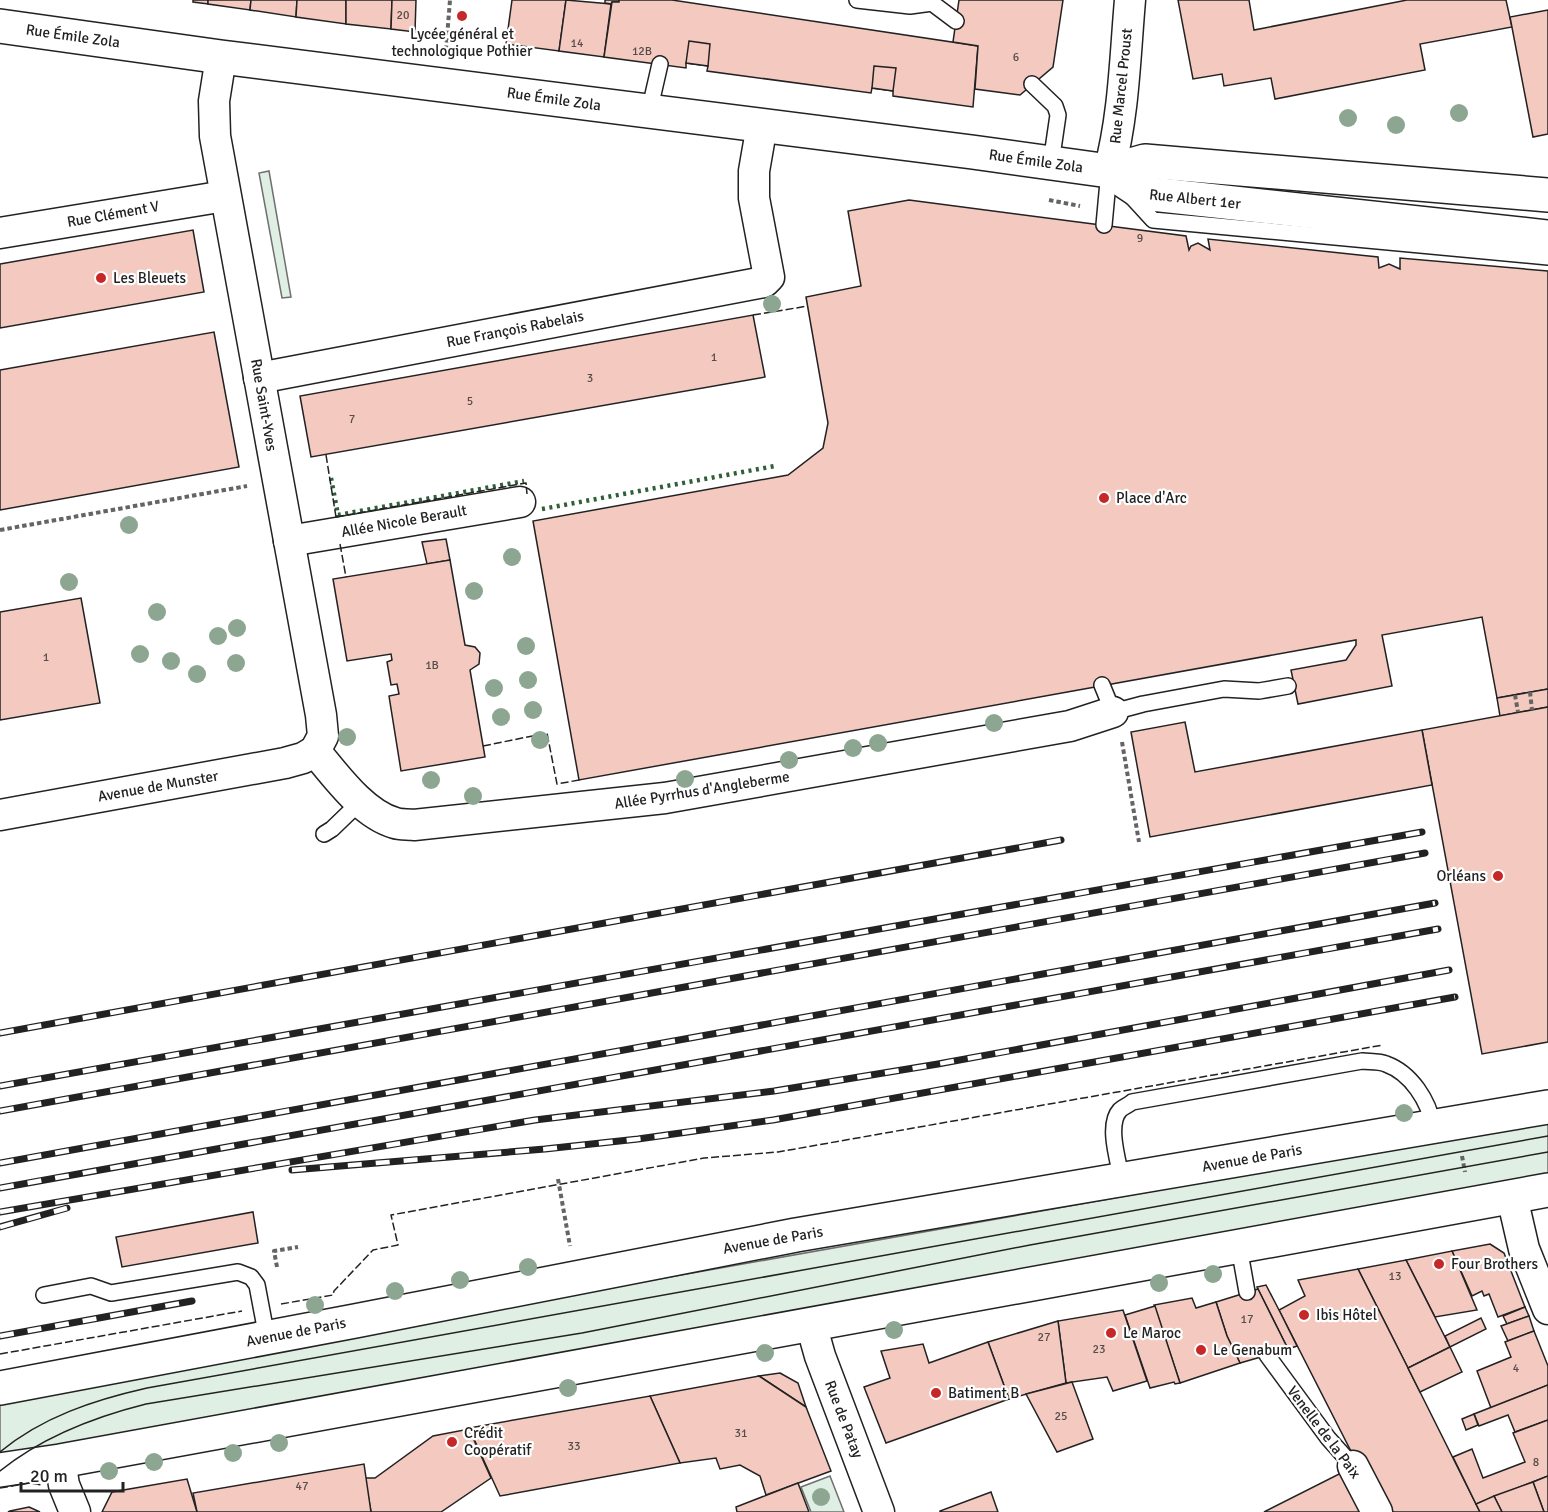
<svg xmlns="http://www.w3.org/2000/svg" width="1548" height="1512" font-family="Signika,sans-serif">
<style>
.green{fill:#e0efe3;stroke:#6f6f6f;stroke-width:1.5}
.building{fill:#f3c9c0;stroke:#222;stroke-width:1.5}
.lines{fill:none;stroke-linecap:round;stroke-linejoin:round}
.lane-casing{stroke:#222;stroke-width:18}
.street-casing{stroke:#222;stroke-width:33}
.secondary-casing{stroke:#222;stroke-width:36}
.primary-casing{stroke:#222;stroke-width:36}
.path{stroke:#646464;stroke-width:4;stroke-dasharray:4.5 3;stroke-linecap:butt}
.lane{stroke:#fff;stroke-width:15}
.street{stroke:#fff;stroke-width:30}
.secondary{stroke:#fff;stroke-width:33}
.primary{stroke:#fff;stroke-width:33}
.tram{stroke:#222;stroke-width:1.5}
.rail-casing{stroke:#222;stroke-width:7}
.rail{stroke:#fff;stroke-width:4.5;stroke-dasharray:14;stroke-linecap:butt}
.hedge{stroke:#2f5e38;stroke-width:4.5;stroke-dasharray:3 4.5;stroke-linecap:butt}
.fence{stroke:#222;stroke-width:1.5;stroke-dasharray:8 3;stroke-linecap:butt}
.tree{fill:#8da692}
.poi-dot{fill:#c62828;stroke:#fff;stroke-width:2}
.labels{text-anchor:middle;stroke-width:4.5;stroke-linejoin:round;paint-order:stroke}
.number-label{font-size:12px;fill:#564c4a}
.poi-label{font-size:15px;fill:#222;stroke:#fff;text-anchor:start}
.street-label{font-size:15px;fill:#222;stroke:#fff}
</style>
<rect width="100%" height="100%" fill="#fff"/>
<g class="green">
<path d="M 269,171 L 291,297 L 282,298 L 259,173 Z"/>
<path d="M 1548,1121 L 1548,1176 L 0,1457 L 0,1396 Z"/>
<path d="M 830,1476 L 844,1512 L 811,1512 L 801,1487 Z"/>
</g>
<g class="building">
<path d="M 193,0 L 208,0 L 208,4 L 193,2 Z"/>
<path d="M 208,0 L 251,0 L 250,10 L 208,4 Z"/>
<path d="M 251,0 L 297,0 L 296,17 L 250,10 Z"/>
<path d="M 297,0 L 346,0 L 346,24 L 296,17 Z"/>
<path d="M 346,0 L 392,0 L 391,29 L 346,24 Z"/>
<path d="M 392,0 L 416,0 L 415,32 L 391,29 Z"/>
<path d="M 512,0 L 566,0 L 559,51 L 506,44 Z"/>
<path d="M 566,0 L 611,4 L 604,57 L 559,51 Z"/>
<path d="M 605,0 L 619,0 L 619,2 L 612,2 L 611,4 L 605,3 Z"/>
<path d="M 619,0 L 672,0 L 978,46 L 973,107 L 893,96 L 893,91 L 872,88 L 871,93 L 707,71 L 708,66 L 686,63 L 686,68 L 604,57 L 612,2 L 619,2 Z"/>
<path d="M 959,0 L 1063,0 L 1053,67 L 1020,95 L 975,89 L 978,46 L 953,42 Z"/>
<path d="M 1178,0 L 1249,0 L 1254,30 L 1407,0 L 1506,0 L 1512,27 L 1420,44 L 1425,70 L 1275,99 L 1271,78 L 1224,86 L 1222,74 L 1193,79 Z"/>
<path d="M 1548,10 L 1548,134 L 1533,137 L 1510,17 Z"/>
<path d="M 689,41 L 710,44 L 708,66 L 686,63 Z"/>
<path d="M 874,66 L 896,68 L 893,91 L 872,88 Z"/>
<path d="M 909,200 L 1186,236 L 1189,250 L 1191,246 L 1198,243 L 1210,250 L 1208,239 L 1378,257 L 1379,268 L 1389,264 L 1400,269 L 1400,258 L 1548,271 L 1548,689 L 1497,698 L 1482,617 L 1382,635 L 1392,686 L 1298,704 L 1291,670 L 1346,660 L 1356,645 L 1356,640 L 579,780 L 533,521 L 788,475 L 823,448 L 828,423 L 806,297 L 861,286 L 848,211 Z"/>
<path d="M 193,230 L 204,292 L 0,328 L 0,264 Z"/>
<path d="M 753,315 L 765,377 L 311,457 L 300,396 Z"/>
<path d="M 214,332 L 239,467 L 0,510 L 0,370 Z"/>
<path d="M 446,539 L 450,560 L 427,564 L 422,542 Z"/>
<path d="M 450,560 L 465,645 L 475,647 L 480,653 L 479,664 L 470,670 L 485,757 L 401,771 L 389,696 L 399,694 L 397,684 L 391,685 L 387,662 L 392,660 L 391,654 L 347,661 L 333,579 Z"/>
<path d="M 81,598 L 100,703 L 0,720 L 0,612 Z"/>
<path d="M 1548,689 L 1548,707 L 1500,716 L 1497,698 Z"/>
<path d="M 1548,707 L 1548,1042 L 1482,1054 L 1422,730 Z"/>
<path d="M 1185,722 L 1195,772 L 1422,730 L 1432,785 L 1150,837 L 1131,732 Z"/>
<path d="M 253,1212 L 258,1243 L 122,1267 L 116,1237 Z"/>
<path d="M 1490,1244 L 1504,1253 L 1525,1307 L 1498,1317 L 1489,1294 L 1484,1296 L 1482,1291 L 1472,1296 L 1452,1251 Z"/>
<path d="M 1452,1251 L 1477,1310 L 1435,1317 L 1406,1260 Z"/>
<path d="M 1406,1260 L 1450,1347 L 1408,1368 L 1358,1269 Z"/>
<path d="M 1358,1269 L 1408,1368 L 1480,1512 L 1382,1512 L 1279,1310 L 1305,1296 L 1298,1280 Z"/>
<path d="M 1266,1285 L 1279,1310 L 1297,1346 L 1288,1349 L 1257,1287 Z"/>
<path d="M 1258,1289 L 1288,1349 L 1240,1363 L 1227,1336 L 1216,1302 Z"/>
<path d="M 1192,1298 L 1196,1308 L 1216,1302 L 1227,1336 L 1240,1363 L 1180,1383 L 1154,1305 Z"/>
<path d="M 1155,1306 L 1180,1383 L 1175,1384 L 1174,1382 L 1150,1388 L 1125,1315 Z"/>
<path d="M 1525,1307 L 1529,1316 L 1507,1324 L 1503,1316 Z"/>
<path d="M 1123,1310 L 1147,1381 L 1113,1391 L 1107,1377 L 1066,1383 L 1058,1321 Z"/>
<path d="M 1529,1316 L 1534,1331 L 1508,1341 L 1501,1326 Z"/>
<path d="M 1481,1318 L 1486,1329 L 1450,1347 L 1445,1336 Z"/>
<path d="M 1058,1321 L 1066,1383 L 1009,1399 L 988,1342 Z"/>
<path d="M 1534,1331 L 1548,1366 L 1548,1385 L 1491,1408 L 1477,1371 L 1511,1357 L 1505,1342 Z"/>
<path d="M 988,1342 L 1009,1399 L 886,1443 L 864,1387 L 890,1378 L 881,1351 L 923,1344 L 929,1363 Z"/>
<path d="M 1450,1347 L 1462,1372 L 1420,1392 L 1408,1368 Z"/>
<path d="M 780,1373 L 798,1383 L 806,1407 L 759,1376 Z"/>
<path d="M 759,1376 L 806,1407 L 831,1471 L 766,1495 L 760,1476 L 740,1465 L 720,1469 L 716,1458 L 680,1463 L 650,1396 Z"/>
<path d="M 1072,1382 L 1093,1439 L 1057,1452 L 1026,1394 Z"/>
<path d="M 1548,1385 L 1548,1420 L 1515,1432 L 1508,1415 L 1479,1426 L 1474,1414 Z"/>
<path d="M 650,1396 L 680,1463 L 500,1496 L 469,1428 Z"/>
<path d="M 1474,1414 L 1478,1425 L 1466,1430 L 1462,1419 Z"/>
<path d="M 1548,1420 L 1548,1476 L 1476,1504 L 1453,1457 L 1472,1449 L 1483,1478 L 1525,1462 L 1513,1433 Z"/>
<path d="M 469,1429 L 491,1478 L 441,1512 L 371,1512 L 365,1478 L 375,1478 L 433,1436 Z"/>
<path d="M 364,1464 L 371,1512 L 197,1512 L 193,1493 Z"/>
<path d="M 1349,1469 L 1371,1512 L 1264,1512 Z"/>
<path d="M 1548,1476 L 1548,1512 L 1544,1512 L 1533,1482 Z"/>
<path d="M 187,1479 L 197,1512 L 102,1512 L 112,1492 Z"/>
<path d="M 1533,1482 L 1544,1512 L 1502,1512 L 1494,1496 Z"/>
<path d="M 798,1483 L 809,1512 L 737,1512 L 736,1507 Z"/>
<path d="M 991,1492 L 998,1512 L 940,1512 L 940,1511 Z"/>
<path d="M 1494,1496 L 1502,1512 L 1480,1512 L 1476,1504 Z"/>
<path d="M 29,1507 L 40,1512 L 8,1512 L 10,1511 Z"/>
</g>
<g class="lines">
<g class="lane-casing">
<g id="lane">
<path d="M 857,0 L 910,6 L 932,3 L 956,21"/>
<path d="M 1032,84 L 1055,106 L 1058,115 L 1051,163"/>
<path d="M 649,112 L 660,64"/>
<path d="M 1131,196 L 1153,220 L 1548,257"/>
<path d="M 1104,225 L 1109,171"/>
<path d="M 1102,685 L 1113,712 L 1143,704 L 1224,689 L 1259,691 L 1288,686"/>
<path d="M 324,834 L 332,829 L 360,802"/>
<path d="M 1122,1181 C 1119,1163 1106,1125 1120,1110 C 1123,1107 1129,1105 1132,1102 L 1362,1061 C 1369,1062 1379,1061 1386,1064 C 1411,1073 1429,1101 1433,1126"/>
<path d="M 1239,1247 L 1247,1292"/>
<path d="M 44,1295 L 91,1286 L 111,1293 L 238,1272 L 251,1277 L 257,1285 L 267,1338"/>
<path d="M 1267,1355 L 1328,1438 L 1353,1466"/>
</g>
</g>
<g class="street-casing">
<g id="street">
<path d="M 221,57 L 214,101 L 215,136 L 321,715 L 323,736 L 315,751"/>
<path d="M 1109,171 C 1124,115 1125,57 1130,0"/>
<path d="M 0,233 L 225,196"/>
<path d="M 259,378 L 764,282 L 769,277 L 754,198 L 754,171 L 762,125"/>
<path d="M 289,541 L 520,502"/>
<path d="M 315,751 C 336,776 363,814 395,823 C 401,825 408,824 414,825 L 665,798 L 1070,726 L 1113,712"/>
<path d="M 0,815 L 285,763 L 303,758 L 315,751"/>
<path d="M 1512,1197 L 1524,1249 L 1548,1309"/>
<path d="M 811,1324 L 820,1356 L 879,1512"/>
<path d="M 60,1461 L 64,1485 L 75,1512"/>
<path d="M 1353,1466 L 1377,1512"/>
</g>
</g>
<g class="secondary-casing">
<g id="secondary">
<path d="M 0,26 L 221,57 L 972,152 L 1109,171 L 1145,161 L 1548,195"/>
<path d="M 1109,171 L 1142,193 L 1548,237"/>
</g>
</g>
<g class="primary-casing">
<g id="primary">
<path d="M 0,1388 L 355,1321 L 796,1235 L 1548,1107"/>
<path d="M 0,1470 L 60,1461 L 1548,1190"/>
</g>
</g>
<g class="path">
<path d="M 446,50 L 450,0"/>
<path d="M 1049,200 L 1080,206"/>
<path d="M 0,530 L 247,486"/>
<path d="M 1530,692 L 1532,710"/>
<path d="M 1515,695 L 1518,712"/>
<path d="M 1122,742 L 1139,842"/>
<path d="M 1462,1156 L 1465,1172"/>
<path d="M 558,1179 L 570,1246"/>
<path d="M 277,1267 L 274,1251 L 298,1247"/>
</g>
<use href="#lane" class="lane"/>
<use href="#street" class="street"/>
<use href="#secondary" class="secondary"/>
<use href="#primary" class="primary"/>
<g class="tram">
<path d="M 0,1452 C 42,1417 94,1400 147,1388 L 1548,1136"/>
<path d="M 0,1471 C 42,1437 94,1417 146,1404 L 582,1333 L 1030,1245 L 1548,1152"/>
</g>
<g class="rail-casing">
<g id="rail">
<path d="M 0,1033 L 1061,840"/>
<path d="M 0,1086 L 1422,832"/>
<path d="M 0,1111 L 1425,853"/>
<path d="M 0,1163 L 1435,903"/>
<path d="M 292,1170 L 545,1149 L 638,1139 L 773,1120 L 1455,997"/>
<path d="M 0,1188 L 1438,929"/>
<path d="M 0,1212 L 535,1120 L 774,1091 L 938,1064 L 1449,970"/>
<path d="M 0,1227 L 67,1208"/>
<path d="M 0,1336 L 192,1301"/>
</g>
</g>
<use href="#rail" class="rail"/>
<g class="hedge">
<path d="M 331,478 L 338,515 L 524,481"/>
<path d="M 542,509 L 775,466"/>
</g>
<g class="fence">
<path d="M 753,315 L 808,306"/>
<path d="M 326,455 L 336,517"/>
<path d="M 336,517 L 526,483 L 527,494"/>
<path d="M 340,544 L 346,577"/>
<path d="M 483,746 L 547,733 L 557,784 L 579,780 L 578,780"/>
<path d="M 281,1304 L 333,1295 L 334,1291 L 373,1250 L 398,1245 L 391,1215 L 704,1158 L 778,1152 L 1383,1045"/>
<path d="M 0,1354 L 242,1311"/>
<path d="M 0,1488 L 30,1483 L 42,1485"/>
</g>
</g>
<g class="tree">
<circle cx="1459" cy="113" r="9"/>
<circle cx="1348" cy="118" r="9"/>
<circle cx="1396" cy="125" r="9"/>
<circle cx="772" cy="304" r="9"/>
<circle cx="129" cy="525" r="9"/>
<circle cx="512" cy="557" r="9"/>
<circle cx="69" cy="582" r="9"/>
<circle cx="474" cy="591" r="9"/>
<circle cx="157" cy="612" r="9"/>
<circle cx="237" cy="628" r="9"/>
<circle cx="218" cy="636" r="9"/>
<circle cx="526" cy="646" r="9"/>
<circle cx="140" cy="654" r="9"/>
<circle cx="171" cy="661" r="9"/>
<circle cx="236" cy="663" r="9"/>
<circle cx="197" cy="674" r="9"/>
<circle cx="528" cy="680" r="9"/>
<circle cx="494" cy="688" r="9"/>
<circle cx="533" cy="710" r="9"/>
<circle cx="501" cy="717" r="9"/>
<circle cx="994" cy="723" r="9"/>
<circle cx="347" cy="737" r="9"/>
<circle cx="540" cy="740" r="9"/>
<circle cx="878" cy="743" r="9"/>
<circle cx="853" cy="748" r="9"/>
<circle cx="789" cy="760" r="9"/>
<circle cx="685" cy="779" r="9"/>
<circle cx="431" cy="780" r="9"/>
<circle cx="473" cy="796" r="9"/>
<circle cx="1404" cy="1113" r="9"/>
<circle cx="528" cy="1267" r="9"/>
<circle cx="1213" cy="1274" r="9"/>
<circle cx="460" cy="1280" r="9"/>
<circle cx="1159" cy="1283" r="9"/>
<circle cx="395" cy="1291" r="9"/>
<circle cx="315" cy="1305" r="9"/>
<circle cx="894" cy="1330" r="9"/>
<circle cx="765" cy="1353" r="9"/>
<circle cx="568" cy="1388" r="9"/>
<circle cx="279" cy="1443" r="9"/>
<circle cx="233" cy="1453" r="9"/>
<circle cx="154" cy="1462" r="9"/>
<circle cx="109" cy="1471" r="9"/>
<circle cx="821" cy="1497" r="9"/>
</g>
<g class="poi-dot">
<circle cx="462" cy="16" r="6"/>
<circle cx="101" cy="278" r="6"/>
<circle cx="1104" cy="498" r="6"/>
<circle cx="1498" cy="876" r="6"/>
<circle cx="1439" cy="1264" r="6"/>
<circle cx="1304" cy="1315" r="6"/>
<circle cx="1111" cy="1333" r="6"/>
<circle cx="1201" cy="1350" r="6"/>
<circle cx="936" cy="1393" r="6"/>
<circle cx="452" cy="1442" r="6"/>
</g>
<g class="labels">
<g class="number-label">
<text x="403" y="19">20</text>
<text x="577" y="47">14</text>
<text x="642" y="55">12B</text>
<text x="1016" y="61">6</text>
<text x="1140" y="242">9</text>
<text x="714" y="361">1</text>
<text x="590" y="382">3</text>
<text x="470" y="405">5</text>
<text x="352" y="423">7</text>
<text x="46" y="661">1</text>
<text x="432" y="669">1B</text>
<text x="1395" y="1280">13</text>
<text x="1247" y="1323">17</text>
<text x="1044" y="1341">27</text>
<text x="1099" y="1353">23</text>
<text x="1516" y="1372">4</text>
<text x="1061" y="1420">25</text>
<text x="741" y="1437">31</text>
<text x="574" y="1450">33</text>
<text x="1536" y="1466">8</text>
<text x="302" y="1490">47</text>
</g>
<g class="poi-label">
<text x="462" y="39" text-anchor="middle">Lycée général et<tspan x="462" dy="17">technologique Pothier</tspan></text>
<text x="113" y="283">Les Bleuets</text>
<text x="1116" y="503">Place d'Arc</text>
<text x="1486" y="881" text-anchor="end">Orléans</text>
<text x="1451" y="1269">Four Brothers</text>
<text x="1316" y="1320">Ibis Hôtel</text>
<text x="1123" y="1338">Le Maroc</text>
<text x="1213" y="1355">Le Genabum</text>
<text x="948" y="1398">Batiment B</text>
<text x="464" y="1438">Crédit<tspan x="464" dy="17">Coopératif</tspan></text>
</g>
<g class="street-label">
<text transform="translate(73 36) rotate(8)" y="5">Rue Émile Zola</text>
<text transform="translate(1121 86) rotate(-84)" y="5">Rue Marcel Proust</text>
<text transform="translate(554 99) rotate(8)" y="5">Rue Émile Zola</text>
<text transform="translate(1036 161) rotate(8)" y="5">Rue Émile Zola</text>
<text transform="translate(1195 199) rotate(6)" y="5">Rue Albert 1er</text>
<text transform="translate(113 214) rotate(-10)" y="5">Rue Clément V</text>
<text transform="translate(515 329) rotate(-11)" y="5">Rue François Rabelais</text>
<text transform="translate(264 405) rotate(80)" y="5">Rue Saint-Yves</text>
<text transform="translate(404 521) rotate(-10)" y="5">Allée Nicole Berault</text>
<text transform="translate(158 786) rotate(-10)" y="5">Avenue de Munster</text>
<text transform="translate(702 790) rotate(-9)" y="5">Allée Pyrrhus d'Angleberme</text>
<text transform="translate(1252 1158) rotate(-10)" y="5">Avenue de Paris</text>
<text transform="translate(773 1240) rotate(-10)" y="5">Avenue de Paris</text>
<text transform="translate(296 1332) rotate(-11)" y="5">Avenue de Paris</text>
<text transform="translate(844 1419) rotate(69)" y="5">Rue de Patay</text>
<text transform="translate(1324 1432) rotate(53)" y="5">Venelle de la Paix</text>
</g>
</g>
<path d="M21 1482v9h102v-9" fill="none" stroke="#222222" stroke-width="3"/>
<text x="30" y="1482" font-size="18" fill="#222222" stroke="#ffffff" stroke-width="4.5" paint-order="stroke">20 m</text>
</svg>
